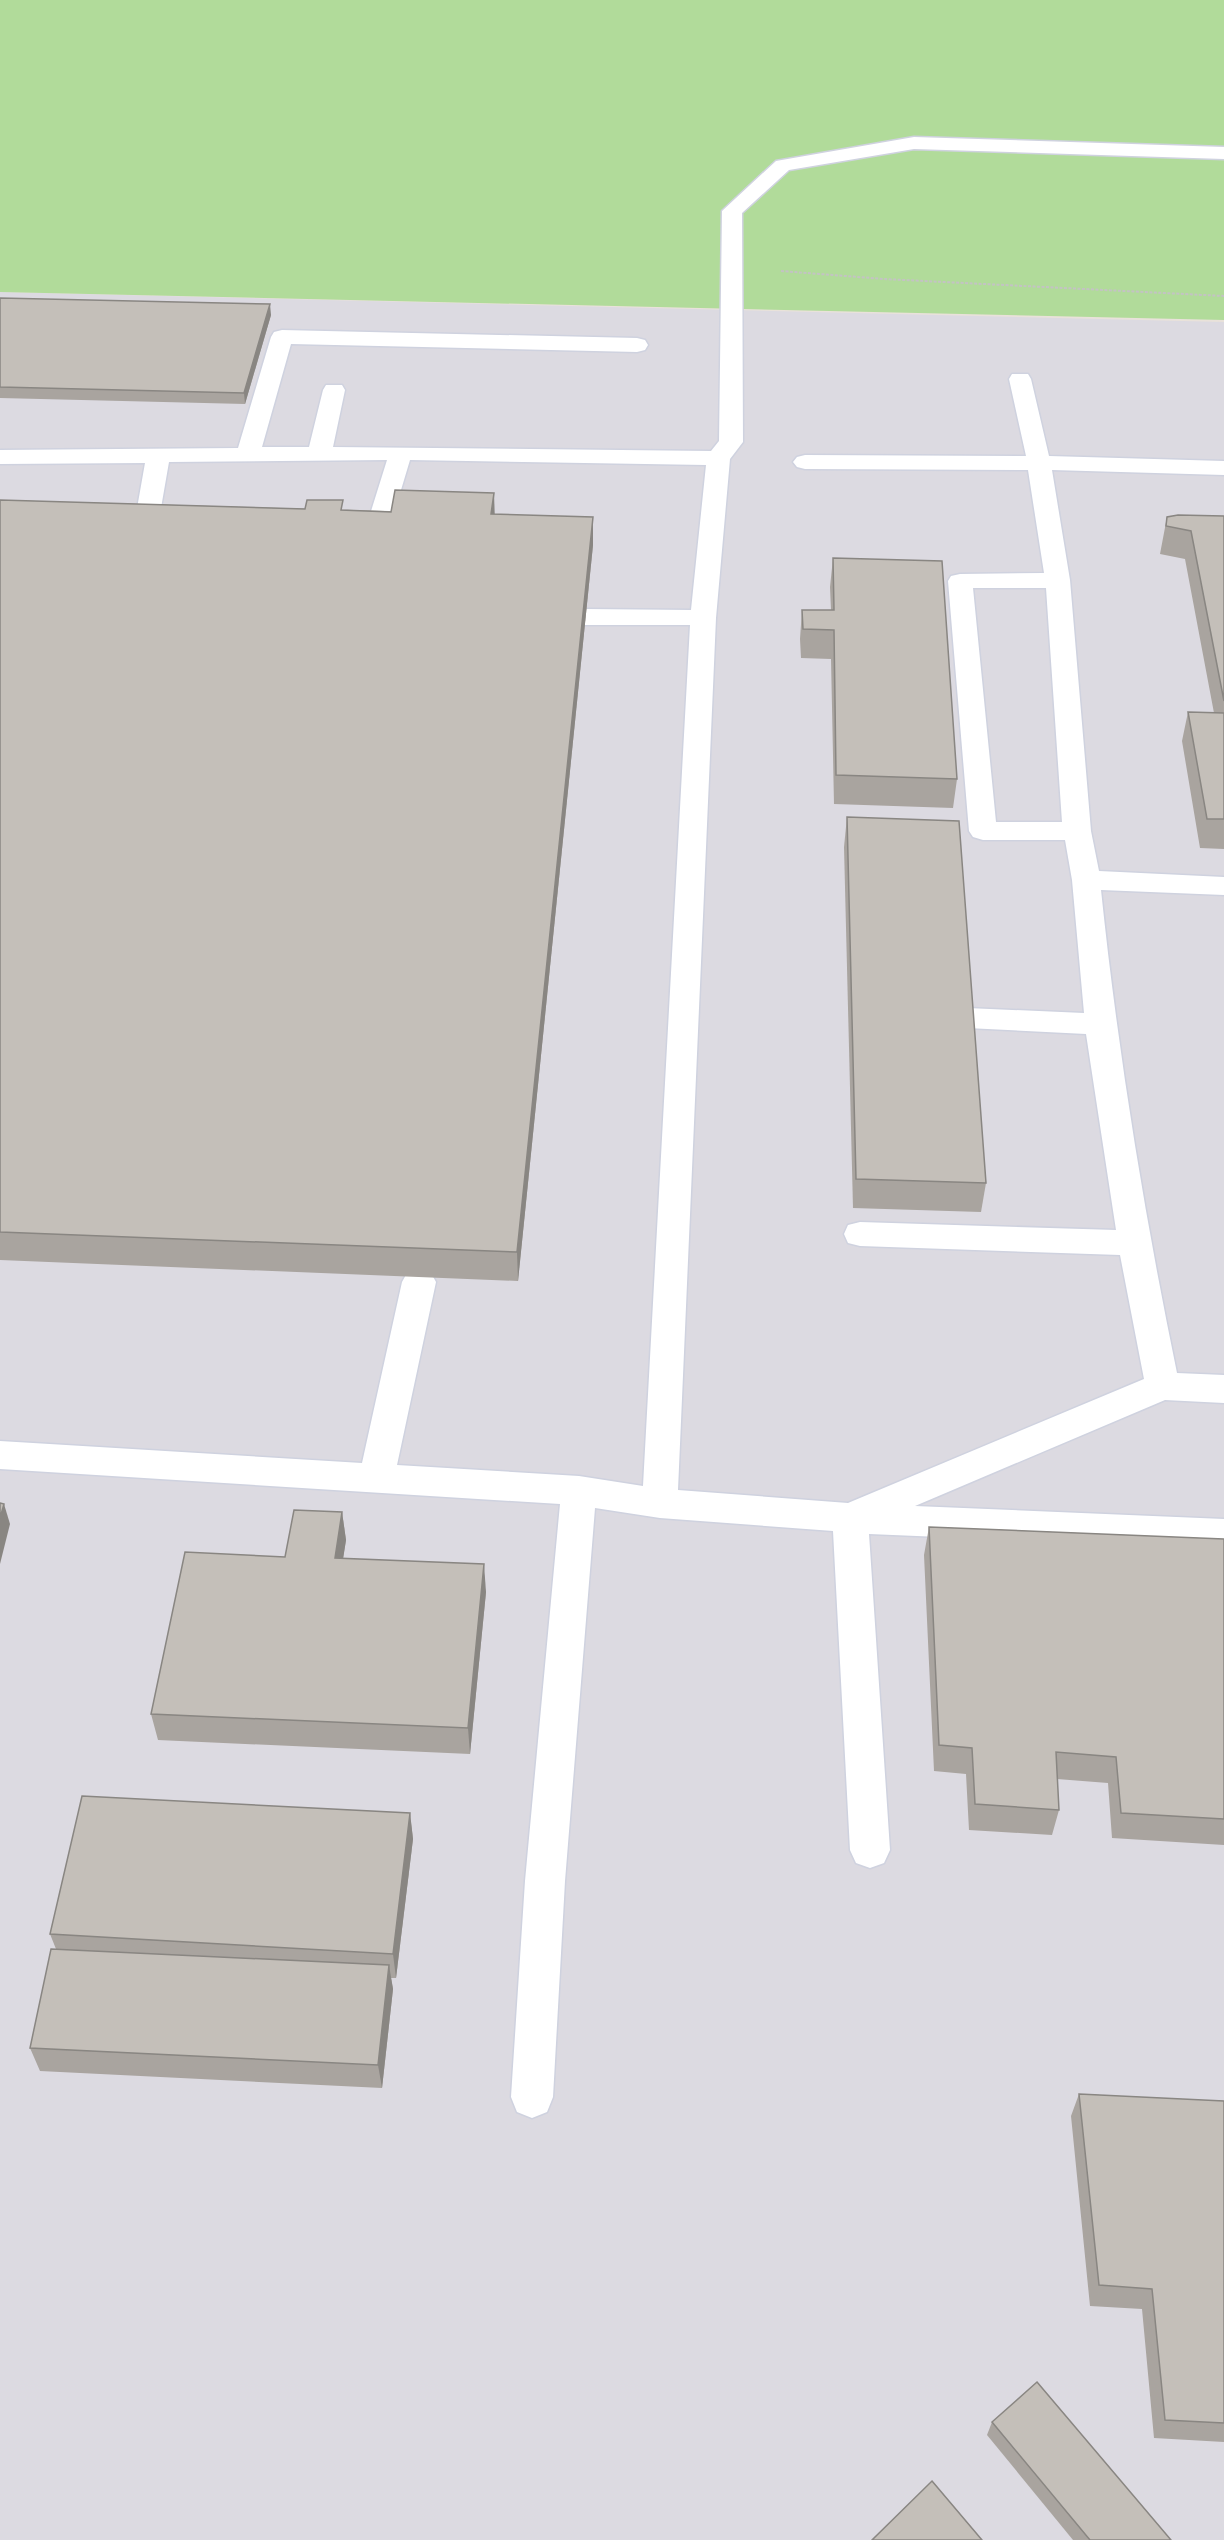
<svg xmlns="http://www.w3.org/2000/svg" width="1224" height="2540" font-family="Figtree,sans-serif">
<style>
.industrial{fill:#dcdae1}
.green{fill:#b1db9a}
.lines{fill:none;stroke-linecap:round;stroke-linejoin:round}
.service-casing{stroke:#cfd2df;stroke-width:3}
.path{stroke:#c3c3c3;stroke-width:2;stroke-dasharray:3 1.5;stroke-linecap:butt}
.service{fill:#fff;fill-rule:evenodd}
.wall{fill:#a9a49f}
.shaded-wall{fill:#898682}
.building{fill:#c4bfb9;stroke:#898682;stroke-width:1.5}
</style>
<rect width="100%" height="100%" fill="#e9e2da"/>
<path class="industrial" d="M 0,292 L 1224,322 L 1224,2540 L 0,2540 Z"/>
<path class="green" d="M 0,0 L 1224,0 L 1224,320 L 0,292 Z"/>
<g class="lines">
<g class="service-casing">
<path id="service" d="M 914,137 L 1224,147 L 1224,159 L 914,149 L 789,170 L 742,213 L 743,442 L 730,459 L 716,618 L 678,1490 L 848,1503 L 1144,1379 L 1120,1255 L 860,1246 L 848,1243 L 844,1234 L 848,1225 L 860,1222 L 1116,1230 L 1086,1034 L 967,1028 L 956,1025 L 952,1018 L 956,1011 L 967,1008 L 1084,1013 L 1072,880 L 1065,840 L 983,840 L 973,837 L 969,831 L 948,581 L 951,576 L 960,574 L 1044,573 L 1028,470 L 805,469 L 797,467 L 793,462 L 797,457 L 805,455 L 1026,456 L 1009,379 L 1012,374 L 1028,374 L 1031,379 L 1049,456 L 1224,461 L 1224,475 L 1052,470 L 1070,580 L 1091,831 L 1099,871 L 1224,877 L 1224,895 L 1101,890 C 1118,1053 1144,1213 1177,1373 L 1224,1375 L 1224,1403 L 1165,1400 L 915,1506 L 1224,1519 L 1224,1549 L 869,1534 L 890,1850 L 884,1863 L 870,1868 L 856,1863 L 850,1850 L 833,1531 L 660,1518 L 595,1508 L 565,1881 L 553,2097 L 547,2112 L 532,2118 L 517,2112 L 511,2097 L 525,1881 L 560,1504 L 0,1469 L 0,1441 L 362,1463 L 402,1282 L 407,1273 L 419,1269 L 431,1273 L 436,1282 L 397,1465 L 579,1476 L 643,1486 L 690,625 L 585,625 L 576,622 L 572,617 L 576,612 L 585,609 L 691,610 L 706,465 L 410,460 L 386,540 L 383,545 L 374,547 L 365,545 L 362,540 L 387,460 L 169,462 L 157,531 L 154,536 L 145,538 L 136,536 L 133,531 L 145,463 L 0,464 L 0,450 L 238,448 L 271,337 L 274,332 L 282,330 L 637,338 L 645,340 L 648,345 L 645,350 L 637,352 L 291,344 L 262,447 L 309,447 L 323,390 L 326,385 L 342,385 L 345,390 L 333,447 L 711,451 L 719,441 L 722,211 L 776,161 ZM 973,588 L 1046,588 L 1062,822 L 996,822 Z"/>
</g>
<path class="path" d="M 781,271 L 884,279 L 1224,296"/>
<use href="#service" class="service"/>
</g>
<g class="wall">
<path d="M 0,298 L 271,315 L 245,404 L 0,398 Z"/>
<path d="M 0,500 L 495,514 L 593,545 L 518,1281 L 0,1260 Z"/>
<path d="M 1224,516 L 1224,849 L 1200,848 L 1182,741 L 1188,712 L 1214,713 L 1185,559 L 1160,554 L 1167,517 Z"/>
<path d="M 833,558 L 957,779 L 953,808 L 834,804 L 831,659 L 801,658 L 800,639 L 802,610 L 831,610 L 830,587 Z"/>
<path d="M 847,817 L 986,1183 L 981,1212 L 853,1208 L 844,847 Z"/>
<path d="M 342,1512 L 346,1540 L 343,1558 L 486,1592 L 470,1754 L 158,1740 L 151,1714 L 285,1557 Z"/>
<path d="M 929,1527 L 1224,1539 L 1224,1845 L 1112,1838 L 1108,1783 L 1057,1779 L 1059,1810 L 1052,1835 L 969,1830 L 966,1774 L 934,1771 L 924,1555 Z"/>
<path d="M 410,1813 L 413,1839 L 396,1978 L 391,1978 L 393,1989 L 382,2088 L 40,2071 L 30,2048 L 56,1949 L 50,1934 Z"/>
<path d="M 1079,2094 L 1224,2101 L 1224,2442 L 1154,2438 L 1142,2309 L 1090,2306 L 1071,2116 Z"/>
<path d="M 992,2422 L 1171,2540 L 1073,2540 L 987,2435 Z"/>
</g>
<g class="shaded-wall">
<path d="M 270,304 L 271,315 L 245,404 L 244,393 Z"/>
<path d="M 494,493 L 495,522 L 491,514 Z"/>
<path d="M 593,517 L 593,545 L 518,1281 L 517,1252 Z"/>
<path d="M 4,1504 L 10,1524 L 0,1564 L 0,1518 Z"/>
<path d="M 342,1512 L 346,1540 L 339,1585 L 335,1558 Z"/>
<path d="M 484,1564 L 486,1592 L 470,1754 L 468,1728 Z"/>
<path d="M 410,1813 L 413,1839 L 396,1978 L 393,1954 Z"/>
<path d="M 389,1965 L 393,1989 L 382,2088 L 378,2065 Z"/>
</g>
<g class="building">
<path d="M 0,298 L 270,304 L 244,393 L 0,387 Z"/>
<path d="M 395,490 L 494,493 L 491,514 L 593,517 L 517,1252 L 0,1232 L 0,500 L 305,509 L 307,500 L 343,500 L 341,510 L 391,512 Z"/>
<path d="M 1178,515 L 1224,516 L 1224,701 L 1191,531 L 1166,526 L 1167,517 Z"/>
<path d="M 833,558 L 942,561 L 957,779 L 836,775 L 834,630 L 803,629 L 802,610 L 834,610 Z"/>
<path d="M 1188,712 L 1224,713 L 1224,819 L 1207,819 Z"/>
<path d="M 847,817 L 959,821 L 986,1183 L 856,1179 Z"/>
<path d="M 0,1503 L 4,1504 L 0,1518 Z"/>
<path d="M 294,1510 L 342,1512 L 335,1558 L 484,1564 L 468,1728 L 151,1714 L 185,1552 L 285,1557 Z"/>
<path d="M 929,1527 L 1224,1539 L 1224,1819 L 1121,1813 L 1116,1757 L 1056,1752 L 1059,1810 L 975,1804 L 972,1748 L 939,1745 Z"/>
<path d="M 82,1796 L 410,1813 L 393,1954 L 50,1934 Z"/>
<path d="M 51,1949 L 389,1965 L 378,2065 L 30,2048 Z"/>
<path d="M 1079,2094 L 1224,2101 L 1224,2423 L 1165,2420 L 1152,2289 L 1099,2285 Z"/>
<path d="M 1037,2382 L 1171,2540 L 1090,2540 L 992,2422 Z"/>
<path d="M 932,2481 L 982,2540 L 872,2540 Z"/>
</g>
</svg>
